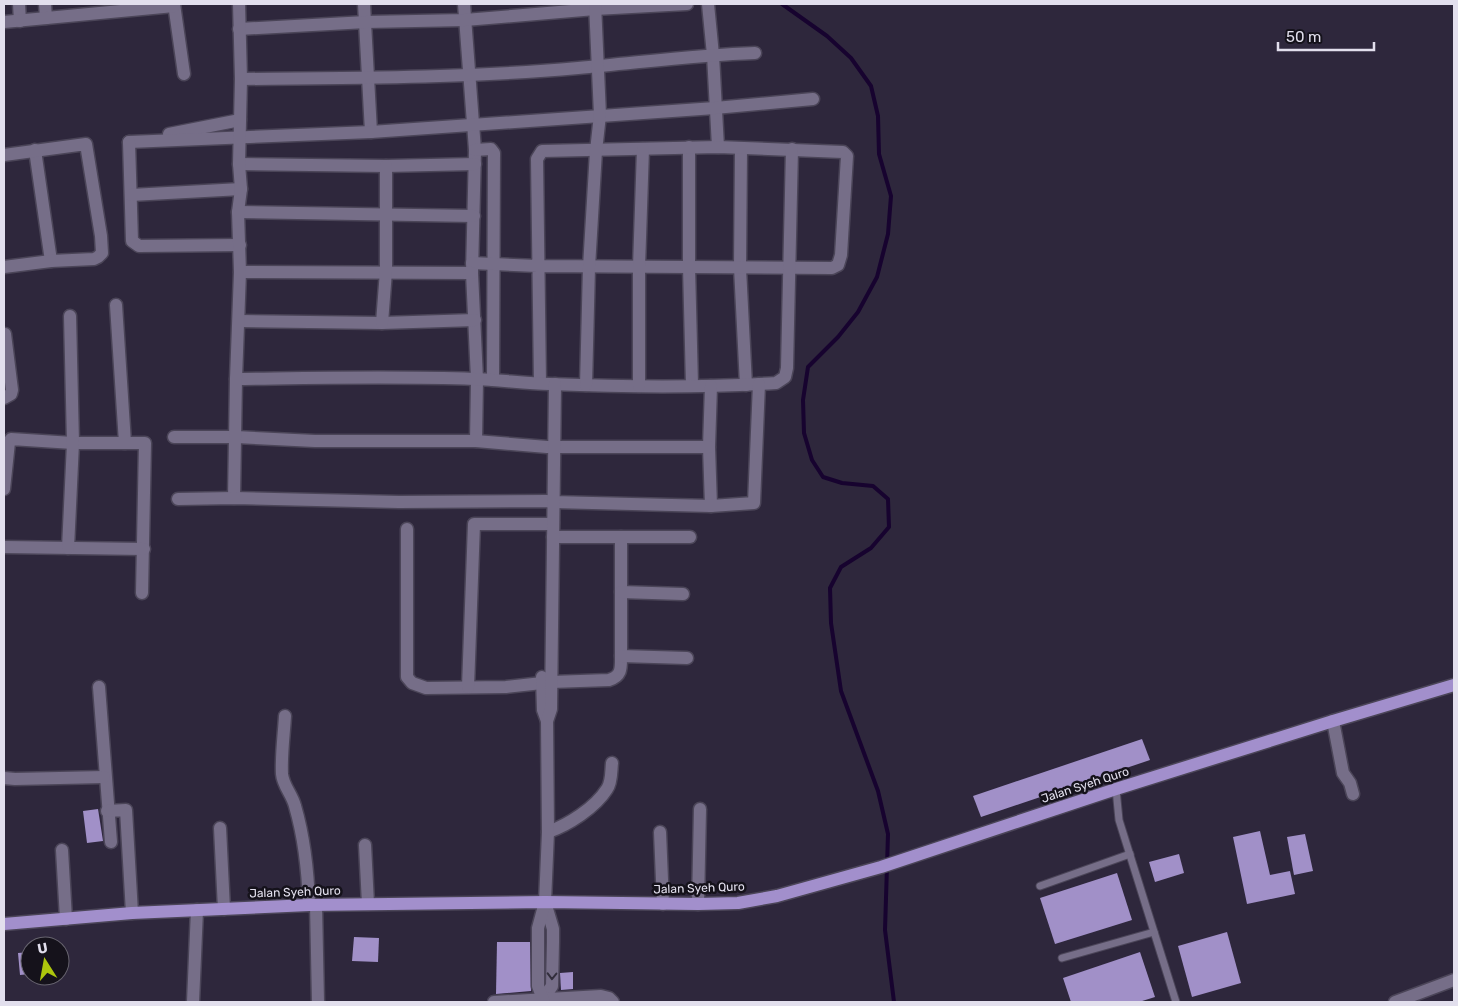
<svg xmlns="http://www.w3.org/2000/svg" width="1458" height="1006" font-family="Rubik,sans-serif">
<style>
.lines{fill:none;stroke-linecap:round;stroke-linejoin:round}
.stream{stroke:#17032f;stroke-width:4}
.building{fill:#a190c8}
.service-casing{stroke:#4b4558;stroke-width:9}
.minor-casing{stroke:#4b4558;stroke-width:15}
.primary-casing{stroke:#4b4558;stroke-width:15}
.service{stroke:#766e88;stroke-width:7}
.minor{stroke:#766e88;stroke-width:12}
.primary{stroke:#a28fcc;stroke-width:12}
.oneway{stroke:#322e3c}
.labels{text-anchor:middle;stroke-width:5;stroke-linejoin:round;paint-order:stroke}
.street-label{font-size:12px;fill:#e2dfed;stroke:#15121b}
</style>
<rect width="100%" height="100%" fill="#2e273c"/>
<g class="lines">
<path class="stream" d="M 782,4 L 827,36 L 851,58 L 871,86 L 878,116 L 879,154 L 891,196 L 888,234 L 877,277 L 858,312 L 838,337 L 808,367 L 803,400 L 804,433 L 812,460 L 823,477 L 842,483 L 873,486 L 888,499 L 889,527 L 871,548 L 841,567 L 830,588 L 831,623 L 841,691 L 878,791 L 888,834 L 885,930 L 894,1002"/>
</g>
<g class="building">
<path d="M 1142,739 L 1150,760 L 981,817 L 973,796 Z"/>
<path d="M 98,809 L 103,841 L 87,843 L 83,811 Z"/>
<path d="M 1260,831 L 1270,875 L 1290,871 L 1295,894 L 1247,904 L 1233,837 Z"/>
<path d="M 1305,834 L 1313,871 L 1294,875 L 1287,837 Z"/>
<path d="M 1179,854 L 1184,873 L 1155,882 L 1149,862 Z"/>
<path d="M 1117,873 L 1132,920 L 1055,944 L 1040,898 Z"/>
<path d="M 1227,932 L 1241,983 L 1192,997 L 1178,946 Z"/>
<path d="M 354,937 L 379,938 L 378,962 L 352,961 Z"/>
<path d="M 497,942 L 530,942 L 531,991 L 496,994 Z"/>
<path d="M 30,952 L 30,974 L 20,975 L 18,953 Z"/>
<path d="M 1140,952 L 1155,997 L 1139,1002 L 1071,1002 L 1063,978 Z"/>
<path d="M 573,972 L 573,989 L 561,990 L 560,973 Z"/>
</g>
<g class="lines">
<g class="service-casing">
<g id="service">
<path d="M 1116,789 L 1119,820 L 1176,1002"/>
<path d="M 1040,886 L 1130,854"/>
<path d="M 1062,958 L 1154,932"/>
</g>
</g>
<g class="minor-casing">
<g id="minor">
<path d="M 19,4 L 20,21"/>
<path d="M 45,4 L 46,18"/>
<path d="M 174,4 L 184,74"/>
<path d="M 364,4 L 371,132"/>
<path d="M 464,4 L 475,150 L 472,273 L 477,379 L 476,441"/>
<path d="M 708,4 L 713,55 L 718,147"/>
<path d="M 4,22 L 174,6"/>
<path d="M 239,29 L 366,22 L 465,20 L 595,9 L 687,4"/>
<path d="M 241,79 C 353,78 466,78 578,68 C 637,63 695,55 755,53"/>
<path d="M 169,134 L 240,120"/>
<path d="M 129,142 L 371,132 L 715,108 L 813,99"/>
<path d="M 129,142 L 132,241 L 139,246 L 240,245"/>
<path d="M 689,147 L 689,267 L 692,385"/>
<path d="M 741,149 L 740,268 L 746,385"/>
<path d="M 35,150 L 51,261"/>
<path d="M 475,150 L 491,149 L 494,153 L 493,380"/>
<path d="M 4,155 L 86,144 L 101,236 L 102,253 L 98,257 L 94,259 L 51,261 L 4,267"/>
<path d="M 239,164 L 386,166 L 475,164"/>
<path d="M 131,195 L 241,189"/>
<path d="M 238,212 L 474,216"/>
<path d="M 472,263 L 537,266 L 832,268 L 838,265 L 841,255 L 847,156 L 843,152 L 718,147 L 542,151 L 537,159 L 540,383"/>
<path d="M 240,272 L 472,273"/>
<path d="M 116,305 L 125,443"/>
<path d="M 239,321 L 382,323 L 475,320"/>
<path d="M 382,323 L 386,271 L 386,166"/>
<path d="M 236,379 C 315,378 395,376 474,379 C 499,380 524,383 550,384 C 625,387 701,388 776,383 L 785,377 L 787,368 L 792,149"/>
<path d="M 586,385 L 589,267 L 596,151 L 600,115 L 595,4"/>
<path d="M 639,386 L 639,267 L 643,149"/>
<path d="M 711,386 L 709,447 L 711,506"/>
<path d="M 4,398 L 11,394 L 12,390 L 5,334"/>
<path d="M 174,437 L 236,437 L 315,441 L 476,441 L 547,447 L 709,447"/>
<path d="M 4,489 L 9,442 L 11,439 L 73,443 L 145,443 L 142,593"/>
<path d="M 234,498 L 236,379 L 240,272 L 238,212 L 241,189 L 239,164 L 241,79 L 239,4"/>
<path d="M 178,499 L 234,498 L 399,502 L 546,501 L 553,502 L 711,506 L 754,503 L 759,384"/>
<path d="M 407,529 L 407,677 L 412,683 L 426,688 L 506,687 L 551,682 L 609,680 C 622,676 621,668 621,656 L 621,537"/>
<path d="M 553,537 L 690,537"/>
<path d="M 4,547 L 144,549"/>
<path d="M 68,548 L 73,443 L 70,316"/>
<path d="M 621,592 L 683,594"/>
<path d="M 621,656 L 687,658"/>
<path d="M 542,677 L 543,710 L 547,721"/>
<path d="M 99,687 L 111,842"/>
<path d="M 468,687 L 474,524 L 547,524 L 553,523"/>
<path d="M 285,716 C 284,734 281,755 282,774 C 283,786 292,794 295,806 C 304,837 308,872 309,905"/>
<path d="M 1333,721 L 1343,773 L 1350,783 L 1353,794"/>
<path d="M 4,778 L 15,779 L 104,777"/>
<path d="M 107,811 L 126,810 L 132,913"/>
<path d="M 220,828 L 224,909"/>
<path d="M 548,832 C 568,825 595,808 607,789 C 612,782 611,771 612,763"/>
<path d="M 660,832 L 663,904"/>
<path d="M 365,845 L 368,904"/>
<path d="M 62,850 L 66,919"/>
<path d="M 698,904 L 700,809"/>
<path d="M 316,905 L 318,1002"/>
<path d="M 543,999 L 552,986 L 553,942 L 553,929 L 545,902"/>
<path d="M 193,1002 L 197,910"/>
<path d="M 494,1002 L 601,996 L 609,998 L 613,1002"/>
<path d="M 544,1002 L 538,986 L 538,928 L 545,902 L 548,832 L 547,721 L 551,709 L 555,384"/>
<path d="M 1395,1002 L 1454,980"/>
</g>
</g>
<g class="primary-casing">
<path id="primary" d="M 4,924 L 132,913 L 309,905 L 545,902 L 698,904 L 738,903 L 777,896 L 881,867 L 1116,789 L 1333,721 L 1454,685"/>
</g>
<use href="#service" class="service"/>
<use href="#minor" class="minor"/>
<use href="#primary" class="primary"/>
</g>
<defs><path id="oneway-chevron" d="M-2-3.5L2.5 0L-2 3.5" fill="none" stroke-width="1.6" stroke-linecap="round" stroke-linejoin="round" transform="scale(1.25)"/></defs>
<use class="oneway" href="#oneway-chevron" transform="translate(552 976) rotate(91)"/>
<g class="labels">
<g class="street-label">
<text transform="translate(1085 785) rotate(-18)" y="4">Jalan Syeh Quro</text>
<text transform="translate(699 888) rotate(-2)" y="4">Jalan Syeh Quro</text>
<text transform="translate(295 892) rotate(-2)" y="4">Jalan Syeh Quro</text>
</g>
</g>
<rect width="1458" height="1006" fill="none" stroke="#e2dfed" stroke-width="10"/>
<g transform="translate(45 961) rotate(349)"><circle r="24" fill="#15121b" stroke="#67646f"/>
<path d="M0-4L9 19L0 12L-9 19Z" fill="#adc60d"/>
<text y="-8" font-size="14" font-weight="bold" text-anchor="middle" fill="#e2dfed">U</text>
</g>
<path d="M1278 42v8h96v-8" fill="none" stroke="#e2dfed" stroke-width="2.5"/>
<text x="1286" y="42" font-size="15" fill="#e2dfed" stroke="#15121b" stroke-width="4" paint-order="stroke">50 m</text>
</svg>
